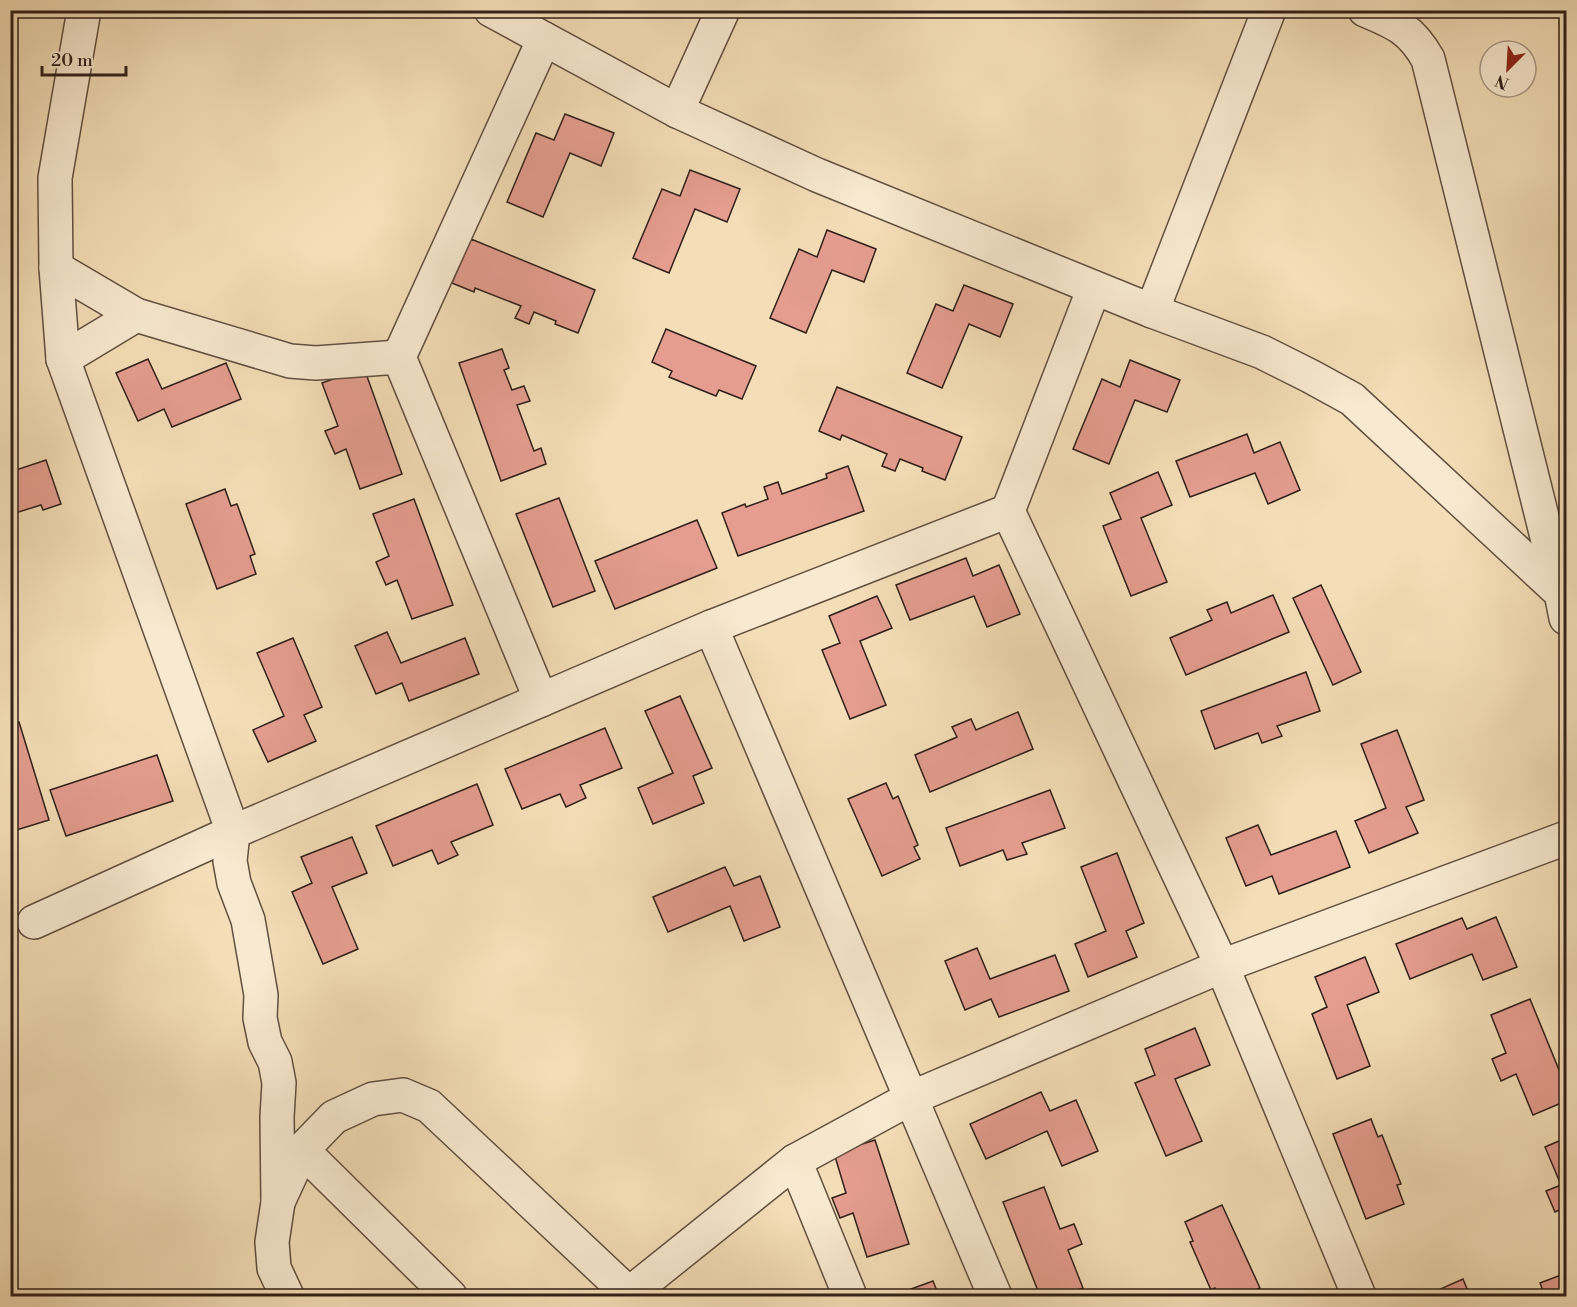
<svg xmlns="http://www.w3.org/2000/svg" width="1577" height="1307" font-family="'Libre Bodoni',serif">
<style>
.building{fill:#e49d8f;stroke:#30201a;stroke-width:1.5}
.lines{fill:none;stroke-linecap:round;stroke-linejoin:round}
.minor-casing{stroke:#615041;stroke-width:36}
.minor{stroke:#f8ead0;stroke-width:33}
</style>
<rect width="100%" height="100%" fill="#f4deb7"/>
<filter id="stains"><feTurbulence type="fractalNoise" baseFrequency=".00333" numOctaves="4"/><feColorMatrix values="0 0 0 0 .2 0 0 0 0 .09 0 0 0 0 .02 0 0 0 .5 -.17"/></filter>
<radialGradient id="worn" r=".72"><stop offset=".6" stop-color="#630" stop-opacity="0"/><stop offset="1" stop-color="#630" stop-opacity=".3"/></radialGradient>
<g class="building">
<path d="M 565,114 L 614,133 L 601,166 L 570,153 L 543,217 L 507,202 L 536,133 L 554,140 Z"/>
<path d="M 690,170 L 740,189 L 727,222 L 695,209 L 669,273 L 633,258 L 662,189 L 680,196 Z"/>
<path d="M 827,230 L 876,249 L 864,282 L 832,270 L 806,333 L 770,318 L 799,249 L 817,257 Z"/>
<path d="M 471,239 L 595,290 L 578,333 L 555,324 L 556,321 L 534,312 L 529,324 L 515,318 L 521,306 L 475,288 L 474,292 L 452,283 Z"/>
<path d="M 964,285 L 1013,304 L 1000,337 L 969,324 L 942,388 L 907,373 L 936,304 L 953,311 Z"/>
<path d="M 666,329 L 756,366 L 742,399 L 719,390 L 716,396 L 669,377 L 672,371 L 652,362 Z"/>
<path d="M 502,349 L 509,368 L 504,370 L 512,390 L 524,386 L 530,401 L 517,405 L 534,451 L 541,448 L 546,464 L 501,481 L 459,363 Z"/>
<path d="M 148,359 L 162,389 L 226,363 L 241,399 L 172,427 L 164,409 L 138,421 L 116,373 Z"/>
<path d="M 1130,360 L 1180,380 L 1167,412 L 1135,400 L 1109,464 L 1073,449 L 1102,379 L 1120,387 Z"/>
<path d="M 364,368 L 402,474 L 360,489 L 346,449 L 335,454 L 325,431 L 338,426 L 322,383 Z"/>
<path d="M 837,387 L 962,437 L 945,480 L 922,471 L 923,468 L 900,459 L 895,471 L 882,466 L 887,454 L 842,435 L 840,440 L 819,431 Z"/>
<path d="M 1247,434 L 1254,453 L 1280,442 L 1300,490 L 1268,504 L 1255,473 L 1190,497 L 1176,461 Z"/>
<path d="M 46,460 L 61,504 L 43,510 L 41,505 L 12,514 L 17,528 L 10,530 L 10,472 Z"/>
<path d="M 848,466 L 864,511 L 738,556 L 722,513 L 745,504 L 746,507 L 768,499 L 764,487 L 778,482 L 782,494 L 827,478 L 826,474 Z"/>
<path d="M 1158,472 L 1172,505 L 1141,518 L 1167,582 L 1131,596 L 1103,526 L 1121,519 L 1110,493 Z"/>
<path d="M 225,489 L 231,506 L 237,504 L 255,554 L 250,556 L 256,574 L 217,589 L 186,504 Z"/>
<path d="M 559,498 L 595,591 L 553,607 L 516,514 Z"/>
<path d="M 414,499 L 453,605 L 412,619 L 397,580 L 386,585 L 376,562 L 389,556 L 373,514 Z"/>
<path d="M 697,520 L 717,568 L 615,609 L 595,561 Z"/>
<path d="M 966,558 L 973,576 L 999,565 L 1020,614 L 987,627 L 974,596 L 910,620 L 896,585 Z"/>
<path d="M 1321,585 L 1361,672 L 1333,685 L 1293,598 Z"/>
<path d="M 1273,595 L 1289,632 L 1186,675 L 1170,638 L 1212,620 L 1207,610 L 1227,602 L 1231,613 Z"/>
<path d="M 877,596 L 892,628 L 860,641 L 886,705 L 850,719 L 822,650 L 840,643 L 829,616 Z"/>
<path d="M 387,632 L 401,663 L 465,638 L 479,674 L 409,701 L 402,683 L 376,694 L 355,646 Z"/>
<path d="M 293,638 L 322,707 L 304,715 L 316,741 L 268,762 L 253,730 L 284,716 L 257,653 Z"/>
<path d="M 1306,672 L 1320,711 L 1277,726 L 1282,736 L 1262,743 L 1258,733 L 1215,749 L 1201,711 Z"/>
<path d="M 680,696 L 712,768 L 693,776 L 704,803 L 653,824 L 638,788 L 673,773 L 645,711 Z"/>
<path d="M 1018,712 L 1033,749 L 930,792 L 915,755 L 957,737 L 952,727 L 971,719 L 976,730 Z"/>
<path d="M 19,722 L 49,820 L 10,832 L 10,725 Z"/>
<path d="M 605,728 L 622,768 L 580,785 L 586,798 L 566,807 L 560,794 L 522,809 L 505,769 Z"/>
<path d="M 1397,730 L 1424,800 L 1406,807 L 1418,833 L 1369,853 L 1355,821 L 1386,808 L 1361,744 Z"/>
<path d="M 157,755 L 173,801 L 66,836 L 50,790 Z"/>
<path d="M 886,783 L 893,799 L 898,796 L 918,845 L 914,847 L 920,859 L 882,876 L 848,799 Z"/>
<path d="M 477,784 L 493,825 L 451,842 L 458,855 L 438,864 L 432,850 L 393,866 L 376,826 Z"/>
<path d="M 1050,790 L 1065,828 L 1022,843 L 1027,854 L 1007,860 L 1003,850 L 960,866 L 946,828 Z"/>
<path d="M 1258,825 L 1271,855 L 1336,831 L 1350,867 L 1279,894 L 1272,876 L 1246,886 L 1226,838 Z"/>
<path d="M 352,837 L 367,873 L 332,887 L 358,949 L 323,964 L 292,892 L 312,883 L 301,857 Z"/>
<path d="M 1117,853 L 1144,923 L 1126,931 L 1137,957 L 1088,977 L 1075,944 L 1106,931 L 1081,867 Z"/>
<path d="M 725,867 L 734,886 L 760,876 L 780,927 L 744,941 L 730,906 L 668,932 L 653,897 Z"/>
<path d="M 1496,917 L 1517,967 L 1483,980 L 1472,954 L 1410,979 L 1396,944 L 1462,918 L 1467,929 Z"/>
<path d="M 977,948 L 990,979 L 1055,955 L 1069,991 L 999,1017 L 991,999 L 965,1010 L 945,961 Z"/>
<path d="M 1365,957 L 1379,992 L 1347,1005 L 1370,1066 L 1337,1079 L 1312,1014 L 1327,1007 L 1315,977 Z"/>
<path d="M 1530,999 L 1566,1087 L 1566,1101 L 1533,1115 L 1516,1074 L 1501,1081 L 1492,1059 L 1506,1053 L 1491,1015 Z"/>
<path d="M 1195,1028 L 1210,1065 L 1175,1079 L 1202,1141 L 1166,1156 L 1135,1083 L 1155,1075 L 1145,1049 Z"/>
<path d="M 1041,1092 L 1050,1111 L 1076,1100 L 1098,1151 L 1062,1166 L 1047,1131 L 986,1159 L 970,1124 Z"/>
<path d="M 1371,1119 L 1378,1137 L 1382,1135 L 1401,1184 L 1397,1185 L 1404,1204 L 1366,1219 L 1333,1134 Z"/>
<path d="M 1566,1138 L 1566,1207 L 1555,1212 L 1546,1191 L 1561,1185 L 1545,1147 Z"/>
<path d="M 875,1140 L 909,1244 L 867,1257 L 853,1213 L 840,1218 L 832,1198 L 846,1193 L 834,1153 Z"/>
<path d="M 1044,1187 L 1060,1229 L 1074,1224 L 1082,1244 L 1068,1250 L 1083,1288 L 1062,1296 L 1040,1296 L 1003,1202 Z"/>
<path d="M 1222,1205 L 1260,1288 L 1241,1296 L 1219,1296 L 1215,1288 L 1211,1290 L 1190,1242 L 1193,1241 L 1185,1222 Z"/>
<path d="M 1566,1273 L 1566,1296 L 1545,1296 L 1540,1283 Z"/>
<path d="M 1463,1279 L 1470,1296 L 1430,1296 L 1429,1294 Z"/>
<path d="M 933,1281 L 939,1296 L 892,1296 Z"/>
</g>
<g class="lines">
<g class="minor-casing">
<g id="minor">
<path d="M 84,10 L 55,178 L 56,268 L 63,359 L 233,832 L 711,627 L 1008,511 L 1094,288"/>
<path d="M 491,10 L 677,111 L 817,175 L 1152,311 L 1262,352 L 1310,376 L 1352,399 L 1561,593 L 1566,618"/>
<path d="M 1365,10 C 1396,23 1411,29 1428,59 L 1561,593 L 1563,592"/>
<path d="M 677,111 L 723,10"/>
<path d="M 56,268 L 136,315 L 290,361 L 316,363 L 399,357"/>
<path d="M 1152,311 L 1269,10"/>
<path d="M 63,359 L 136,315"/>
<path d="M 1008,511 L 1222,966 L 1359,1296"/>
<path d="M 711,627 L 995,1296"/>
<path d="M 541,700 L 399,357 L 544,39"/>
<path d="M 233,832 L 230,861 L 234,883 L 248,920 L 261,995 L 260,1018 L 265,1042 L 275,1062 L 279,1083 L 277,1117 L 278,1202 L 272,1242 L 274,1268 L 287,1296"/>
<path d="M 34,922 L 233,832"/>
<path d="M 302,1150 L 450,1296"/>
<path d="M 795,1161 L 850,1296"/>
<path d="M 278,1202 L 302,1150 L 334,1117 L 373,1099 L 403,1095 L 429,1106 L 629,1294 L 795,1161 L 911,1098 L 1222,966 L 1566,838"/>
</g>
</g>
<use href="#minor" class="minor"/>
</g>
<rect width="1577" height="1307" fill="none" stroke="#f4deb7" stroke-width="36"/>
<rect x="12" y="12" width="1553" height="1283" fill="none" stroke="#30201a" stroke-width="3"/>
<rect x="18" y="18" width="1541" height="1271" fill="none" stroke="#30201a" stroke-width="1.5"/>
<g transform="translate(1508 69) rotate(204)"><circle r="28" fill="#f8ead0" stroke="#a89987" stroke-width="1.5"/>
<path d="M0-4.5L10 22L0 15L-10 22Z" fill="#8f2418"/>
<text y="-9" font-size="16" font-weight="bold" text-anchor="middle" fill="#30201a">N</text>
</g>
<path d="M42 66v9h84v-9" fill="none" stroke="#30201a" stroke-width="3"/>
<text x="51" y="66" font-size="18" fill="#30201a" stroke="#f8ead0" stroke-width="4.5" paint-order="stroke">20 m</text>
<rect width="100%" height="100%" filter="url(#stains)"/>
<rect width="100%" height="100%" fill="url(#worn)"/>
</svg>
